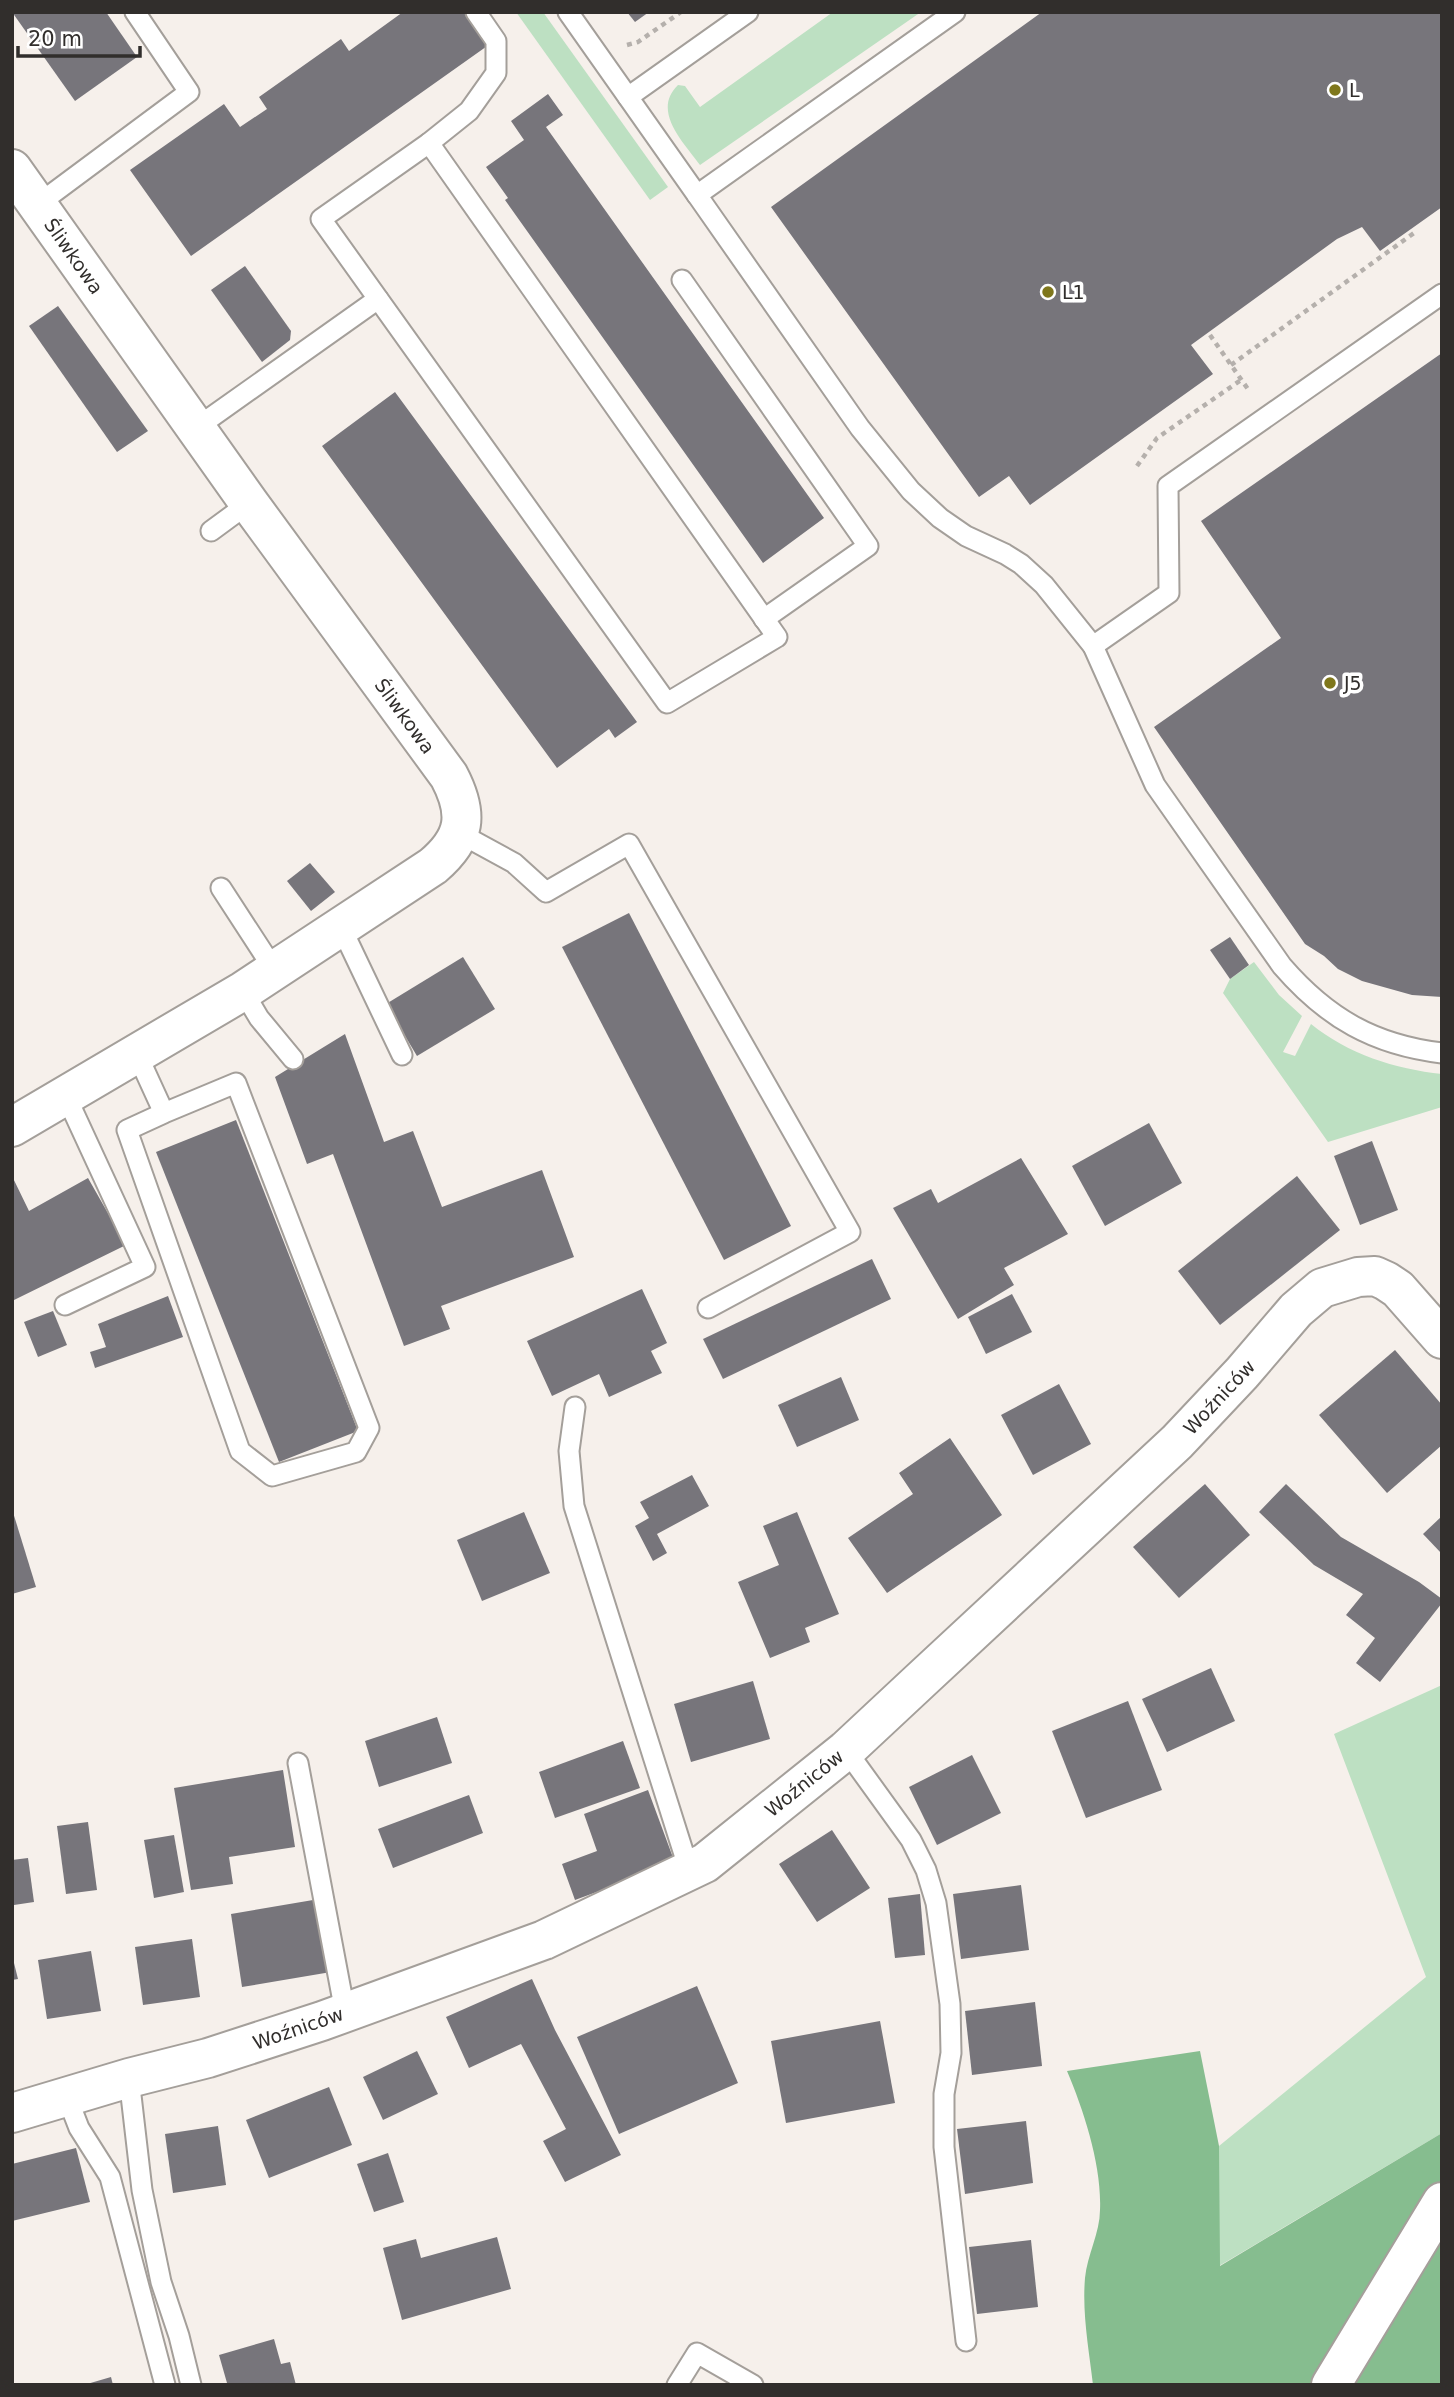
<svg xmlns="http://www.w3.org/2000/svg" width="1454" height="2397" font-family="'DejaVu Sans',sans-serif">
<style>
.green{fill:#bde0c2}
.forest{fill:#86bd8f}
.building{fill:#77757b}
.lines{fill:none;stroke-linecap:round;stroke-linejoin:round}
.service-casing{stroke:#a49f9a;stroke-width:23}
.minor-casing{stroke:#a49f9a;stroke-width:42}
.path{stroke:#b5b0ac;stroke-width:4.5;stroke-dasharray:5 5;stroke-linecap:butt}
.service{stroke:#fff;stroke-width:19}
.minor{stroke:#fff;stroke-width:38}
.poi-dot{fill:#7f771c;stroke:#fff;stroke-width:2.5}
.labels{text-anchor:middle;stroke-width:7;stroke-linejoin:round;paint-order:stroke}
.poi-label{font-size:19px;fill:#312e2c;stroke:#fff;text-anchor:start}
.street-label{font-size:19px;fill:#312e2c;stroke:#fff}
</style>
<rect width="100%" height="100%" fill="#f6f0eb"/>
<g class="green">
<path d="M 516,12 L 543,12 L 668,187 L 650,200 Z"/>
<path d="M 833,12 L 921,12 L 700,165 C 684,143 651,111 678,85 L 685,86 L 700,107 Z"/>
<path d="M 1254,962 L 1279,995 L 1302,1016 L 1283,1052 L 1295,1056 L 1311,1024 C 1348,1054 1395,1069 1442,1074 L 1442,1107 L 1328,1142 L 1223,993 L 1230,979 Z"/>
<path d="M 1442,1685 L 1442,2133 L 1219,2266 L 1219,2146 L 1426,1977 L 1334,1734 Z"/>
</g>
<path class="forest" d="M 1200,2051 L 1219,2146 L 1220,2266 L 1442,2133 L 1442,2385 L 1093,2385 C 1089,2350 1082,2314 1085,2278 C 1087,2255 1100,2233 1100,2210 C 1102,2166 1084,2111 1067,2071 Z"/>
<g class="building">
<path d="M 12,12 L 106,12 L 137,57 L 75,101 Z"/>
<path d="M 403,12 L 468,12 L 490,44 L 191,256 L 130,170 L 224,104 L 240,127 L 267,109 L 259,97 L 341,39 L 349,51 Z"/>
<path d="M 627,12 L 649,12 L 635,22 Z"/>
<path d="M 1042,12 L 1442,12 L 1442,207 L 1380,251 L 1362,227 L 1337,239 L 1191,345 L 1213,374 L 1030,505 L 1009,476 L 979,497 L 771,207 Z"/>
<path d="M 548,94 L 563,115 L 546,127 L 824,518 L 763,563 L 505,200 L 508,198 L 486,167 L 524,140 L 511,121 Z"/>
<path d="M 245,266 L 291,331 L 290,340 L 262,362 L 211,290 Z"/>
<path d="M 58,306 L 148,431 L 117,452 L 29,326 Z"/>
<path d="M 1442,353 L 1442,997 L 1412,995 L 1362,981 L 1338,969 L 1324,956 L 1305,944 L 1154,727 L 1281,638 L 1201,521 Z"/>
<path d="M 395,392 L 637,722 L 615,738 L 609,729 L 557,768 L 322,446 Z"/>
<path d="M 310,863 L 335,892 L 311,911 L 287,881 Z"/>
<path d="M 629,913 L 791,1226 L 724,1260 L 562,947 Z"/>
<path d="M 1230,937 L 1249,965 L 1230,979 L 1210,950 Z"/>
<path d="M 463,957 L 495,1009 L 417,1056 L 386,1004 Z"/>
<path d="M 345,1034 L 384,1142 L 413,1131 L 442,1207 L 542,1170 L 574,1257 L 441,1306 L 450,1329 L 404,1346 L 333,1154 L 307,1164 L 275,1077 Z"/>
<path d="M 236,1120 L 358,1431 L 279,1462 L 156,1152 Z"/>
<path d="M 1149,1123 L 1182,1183 L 1105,1226 L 1072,1166 Z"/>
<path d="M 1372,1141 L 1398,1210 L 1360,1225 L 1334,1156 Z"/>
<path d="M 1021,1158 L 1068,1234 L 1004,1268 L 1014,1285 L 958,1319 L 893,1208 L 931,1189 L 938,1203 Z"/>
<path d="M 12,1176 L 29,1211 L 88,1178 L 126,1245 L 12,1301 Z"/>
<path d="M 1297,1176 L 1340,1230 L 1220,1325 L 1178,1271 Z"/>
<path d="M 872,1259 L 891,1299 L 723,1379 L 703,1339 Z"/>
<path d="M 642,1289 L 667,1343 L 651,1351 L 662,1373 L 609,1397 L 599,1374 L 552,1396 L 527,1341 Z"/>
<path d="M 1012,1294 L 1032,1332 L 986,1354 L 968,1317 Z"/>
<path d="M 168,1296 L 183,1337 L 95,1368 L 90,1352 L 106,1347 L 98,1324 Z"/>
<path d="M 53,1311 L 67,1345 L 38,1357 L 24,1322 Z"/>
<path d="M 1395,1350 L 1442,1405 L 1442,1445 L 1387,1493 L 1319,1415 Z"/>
<path d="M 841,1377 L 859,1420 L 797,1447 L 778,1405 Z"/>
<path d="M 1059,1384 L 1091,1444 L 1033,1475 L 1001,1415 Z"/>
<path d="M 950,1438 L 1002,1515 L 887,1593 L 848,1538 L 913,1494 L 899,1473 Z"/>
<path d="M 692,1475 L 709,1506 L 657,1534 L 667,1553 L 653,1561 L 635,1526 L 649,1518 L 640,1502 Z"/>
<path d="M 1205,1484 L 1250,1535 L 1179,1598 L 1133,1547 Z"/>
<path d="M 1286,1484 L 1341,1537 L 1419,1582 L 1442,1599 L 1442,1603 L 1380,1682 L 1356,1663 L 1375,1638 L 1346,1615 L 1363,1594 L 1314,1565 L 1259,1512 Z"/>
<path d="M 12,1509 L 36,1587 L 12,1594 Z"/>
<path d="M 524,1512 L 550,1573 L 482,1601 L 457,1540 Z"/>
<path d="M 797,1512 L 839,1614 L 805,1628 L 810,1642 L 770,1658 L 738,1582 L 779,1565 L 763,1526 Z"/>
<path d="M 1442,1516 L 1442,1554 L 1423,1534 Z"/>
<path d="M 1211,1668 L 1235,1721 L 1167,1752 L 1142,1699 Z"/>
<path d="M 753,1681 L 770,1739 L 691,1762 L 674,1704 Z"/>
<path d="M 1128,1701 L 1162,1790 L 1086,1818 L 1052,1731 Z"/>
<path d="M 437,1717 L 452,1763 L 379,1787 L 365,1741 Z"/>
<path d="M 623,1741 L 640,1788 L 555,1818 L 539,1772 Z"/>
<path d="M 972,1755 L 1001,1813 L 937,1845 L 909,1787 Z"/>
<path d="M 283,1770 L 295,1847 L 229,1857 L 233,1884 L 191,1890 L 174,1788 Z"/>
<path d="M 648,1790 L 675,1863 L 575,1900 L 562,1864 L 597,1851 L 584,1814 Z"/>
<path d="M 469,1795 L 483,1833 L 393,1868 L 378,1829 Z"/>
<path d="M 88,1822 L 97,1890 L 66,1894 L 57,1826 Z"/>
<path d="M 832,1830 L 870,1888 L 817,1922 L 779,1864 Z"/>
<path d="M 174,1835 L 184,1892 L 154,1898 L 144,1840 Z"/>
<path d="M 28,1858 L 34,1902 L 14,1905 L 12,1860 Z"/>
<path d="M 1021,1885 L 1029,1950 L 961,1959 L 953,1894 Z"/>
<path d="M 920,1894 L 925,1955 L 895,1958 L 888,1898 Z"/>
<path d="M 319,1899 L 331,1972 L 242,1987 L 231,1914 Z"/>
<path d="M 192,1939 L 200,1997 L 143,2005 L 135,1947 Z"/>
<path d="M 91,1951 L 101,2011 L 47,2019 L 38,1960 Z"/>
<path d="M 12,1955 L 18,1979 L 12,1980 Z"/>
<path d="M 532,1979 L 555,2030 L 621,2155 L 565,2182 L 543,2141 L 566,2129 L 521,2044 L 469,2068 L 446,2017 Z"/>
<path d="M 697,1986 L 738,2083 L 619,2134 L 577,2037 Z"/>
<path d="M 1035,2002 L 1042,2066 L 972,2075 L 965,2011 Z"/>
<path d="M 880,2021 L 895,2103 L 786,2123 L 771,2041 Z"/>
<path d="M 417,2051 L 438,2094 L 383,2120 L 363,2077 Z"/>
<path d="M 329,2087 L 352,2145 L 269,2178 L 246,2120 Z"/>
<path d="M 1026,2121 L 1033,2183 L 965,2194 L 957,2129 Z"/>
<path d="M 218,2126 L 226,2185 L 173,2193 L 165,2134 Z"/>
<path d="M 76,2148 L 90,2202 L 12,2221 L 12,2164 Z"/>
<path d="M 388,2153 L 404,2202 L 374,2212 L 357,2164 Z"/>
<path d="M 497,2237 L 511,2289 L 402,2320 L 383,2248 L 416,2239 L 421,2258 Z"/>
<path d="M 1031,2240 L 1038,2307 L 977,2314 L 969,2247 Z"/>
<path d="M 274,2339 L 281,2364 L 290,2362 L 296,2385 L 222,2385 L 227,2383 L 219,2355 Z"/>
<path d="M 111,2377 L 113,2385 L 87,2385 L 87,2384 Z"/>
</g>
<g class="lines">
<g class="service-casing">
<g id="service">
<path d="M 568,12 L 697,195"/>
<path d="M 955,12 L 697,195 L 860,428 L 911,491 L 940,518 L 966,536 L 1005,554 L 1021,564 L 1044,585 L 1093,646 L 1169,593 L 1168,486 L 1442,294"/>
<path d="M 628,97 L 748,12"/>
<path d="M 429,143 L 777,637 L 667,703 L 321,219 Z"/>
<path d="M 429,143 L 469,111 L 496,73 L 496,41 L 476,12"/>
<path d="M 37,205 L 189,92 L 135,12"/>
<path d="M 682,280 L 868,546 L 764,619"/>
<path d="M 196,428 L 378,299"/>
<path d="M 211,531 L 249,503"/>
<path d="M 1093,646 L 1155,785 L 1282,966 C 1327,1018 1374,1045 1442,1053"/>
<path d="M 459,833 L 514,863 L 546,892 L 629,844 L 850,1232 L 708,1308"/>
<path d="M 221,888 L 275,971"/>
<path d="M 341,927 L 402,1055"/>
<path d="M 243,991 L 259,1018 L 293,1059"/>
<path d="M 137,1054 L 164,1113 L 236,1083 L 369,1428 L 356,1452 L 272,1476 L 240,1451 L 127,1130 L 164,1113"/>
<path d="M 65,1305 L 145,1267 L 66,1096"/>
<path d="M 575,1407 L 569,1451 L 574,1506 L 689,1870"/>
<path d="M 846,1750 L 911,1840 L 926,1870 L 936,1903 L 950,2004 L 951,2053 L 944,2094 L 944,2147 L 966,2341"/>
<path d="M 298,1763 L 345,2012"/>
<path d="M 129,2078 L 142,2190 L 161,2282 L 179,2336 L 191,2385"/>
<path d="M 67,2097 L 79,2128 L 110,2177 L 165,2385"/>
<path d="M 677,2385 L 697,2353 L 753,2385"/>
</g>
</g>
<g class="minor-casing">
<g id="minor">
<path d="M 12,169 L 249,503 L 449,776 C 469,814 466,838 433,866 L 243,991 L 12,1127"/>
<path d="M 12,2113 L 129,2078 L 208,2058 L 322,2021 L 544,1940 L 705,1863 L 846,1750 L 921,1680 L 1177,1442 L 1242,1373 L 1296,1310 L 1322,1288 L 1358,1277 L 1375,1276 L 1386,1281 L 1398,1289 L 1442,1339"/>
<path d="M 1331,2385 L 1442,2202"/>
</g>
</g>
<g class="path">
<path d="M 627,45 L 638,42 L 681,12"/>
<path d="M 1210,335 L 1250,392"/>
<path d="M 1231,365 L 1414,233"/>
<path d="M 1137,466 L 1157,438 L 1241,380"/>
</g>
<use href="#service" class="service"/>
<use href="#minor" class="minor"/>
</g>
<g class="poi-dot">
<circle cx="1335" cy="90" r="7"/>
<circle cx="1048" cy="292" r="7"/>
<circle cx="1330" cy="683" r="7"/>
</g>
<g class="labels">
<g class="poi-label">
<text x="1349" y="97">L</text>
<text x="1062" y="299">L1</text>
<text x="1344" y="690">J5</text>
</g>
<g class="street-label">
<text transform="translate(74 256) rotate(55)" y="7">Śliwkowa</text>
<text transform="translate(405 716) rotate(54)" y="7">Śliwkowa</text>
<text transform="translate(1219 1397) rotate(-47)" y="7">Woźniców</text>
<text transform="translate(804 1783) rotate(-39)" y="7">Woźniców</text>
<text transform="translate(298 2028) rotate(-19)" y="7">Woźniców</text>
</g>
</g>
<rect width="1454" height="2397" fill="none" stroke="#312e2c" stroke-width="28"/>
<path d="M18 46v10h122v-10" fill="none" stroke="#312e2c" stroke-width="3.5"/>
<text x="28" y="46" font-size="21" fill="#312e2c" stroke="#ffffff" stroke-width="5" paint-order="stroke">20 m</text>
</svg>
